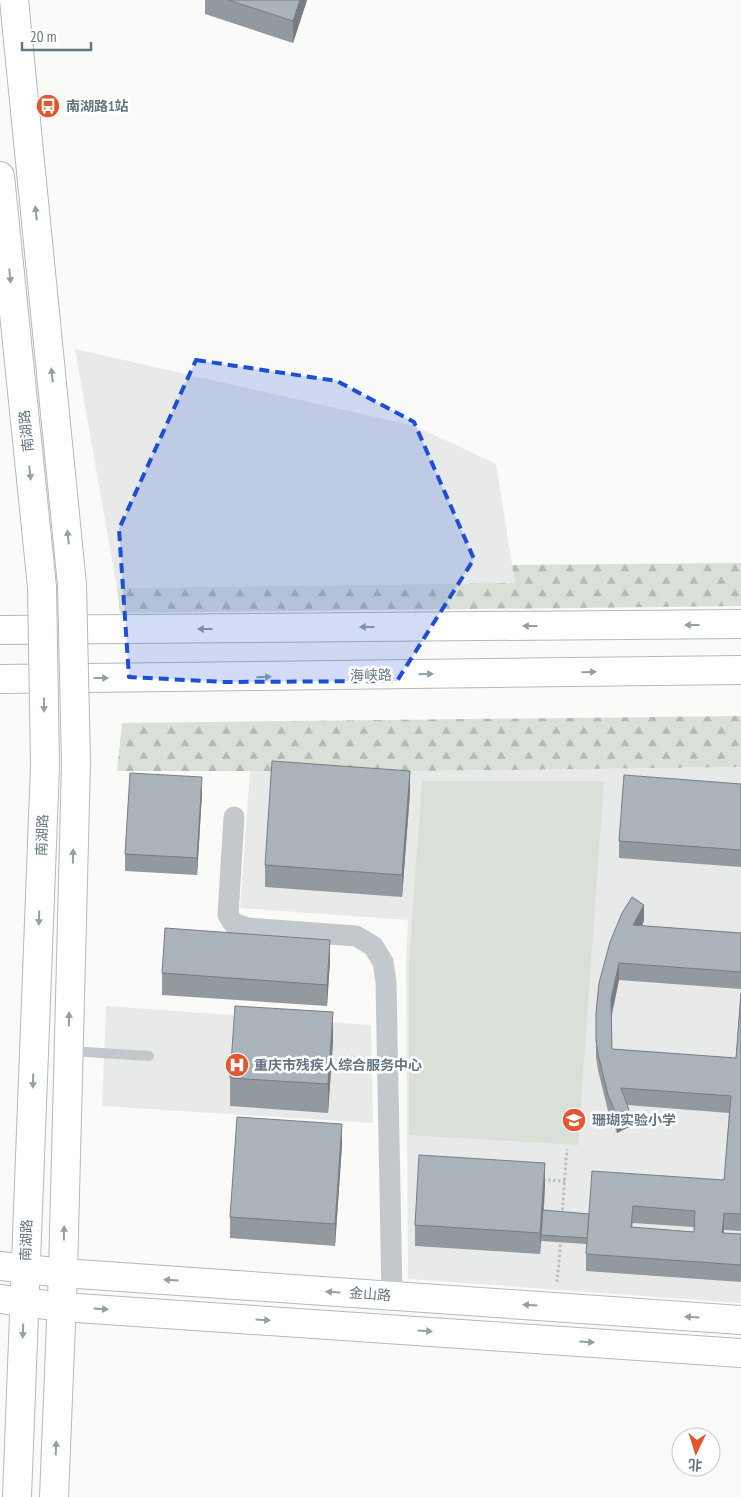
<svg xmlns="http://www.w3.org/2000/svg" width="741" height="1497" font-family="'PT Sans Narrow','Noto Sans SC',sans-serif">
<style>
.built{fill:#e8e9e9}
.forest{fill:url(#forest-firs)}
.pitch{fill:#dadfd7}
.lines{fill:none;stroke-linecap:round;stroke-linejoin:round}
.secondary-casing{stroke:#b3babf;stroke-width:30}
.trunk-casing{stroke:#b4b9bd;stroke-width:30}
.path{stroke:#bbbfc2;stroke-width:3;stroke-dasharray:2.5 2.5;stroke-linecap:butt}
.service{stroke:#c3c8cc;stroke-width:10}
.minor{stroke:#c3c8cc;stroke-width:21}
.secondary{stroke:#fff;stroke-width:28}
.trunk{stroke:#fff;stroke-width:28}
.secondary-bridge-casing{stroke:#b3babf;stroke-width:30;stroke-linecap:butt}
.secondary-bridge{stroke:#fff;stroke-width:28}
.wall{fill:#929a9f;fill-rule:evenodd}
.shaded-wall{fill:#777d82}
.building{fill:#aab3b9;stroke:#777d82;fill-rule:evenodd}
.oneway{fill:#939fa8}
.marked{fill:#1d4ed8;fill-opacity:0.2;stroke:#1d4ed8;stroke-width:4;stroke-dasharray:10 6;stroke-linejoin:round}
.labels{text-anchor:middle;stroke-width:5;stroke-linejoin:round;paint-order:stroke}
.poi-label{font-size:14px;font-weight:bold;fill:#657683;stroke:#fff;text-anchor:start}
.street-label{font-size:14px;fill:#657683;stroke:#fff}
</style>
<defs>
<pattern id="forest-firs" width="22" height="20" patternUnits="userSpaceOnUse" patternTransform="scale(1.25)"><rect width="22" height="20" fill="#dadfd7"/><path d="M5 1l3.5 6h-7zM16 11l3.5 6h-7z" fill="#b4b9b4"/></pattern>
</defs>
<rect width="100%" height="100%" fill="#fafaf8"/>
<g class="built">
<path d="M 75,349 L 415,426 L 496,464 L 515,583 L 117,588 Z"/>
<path d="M 741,767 L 741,1303 L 408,1279 L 406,962 L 408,920 L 240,908 L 250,771 L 418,771 Z"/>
<path d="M 106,1006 L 371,1025 L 373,1123 L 102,1106 Z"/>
</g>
<g class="forest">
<path d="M 741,563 L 741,606 L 120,613 L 117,588 L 515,583 L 512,565 Z"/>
<path d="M 741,716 L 741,767 L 418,771 L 117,771 L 122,723 Z"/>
</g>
<path class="pitch" d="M 422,781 L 604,781 L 578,1145 L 409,1135 L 409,962 Z"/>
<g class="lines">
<g class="secondary-casing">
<g id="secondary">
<path d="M 14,0 L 72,585"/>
<path d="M 0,176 L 42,587"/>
<path d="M 0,1266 L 63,1273 L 741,1320"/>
<path d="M 0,1299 L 62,1307 L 741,1353"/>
<path d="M 17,1497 L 45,765"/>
<path d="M 54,1497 L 63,1273 L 76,763"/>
</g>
</g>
<g class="trunk-casing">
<g id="trunk">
<path d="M 0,630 L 741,624"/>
<path d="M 0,679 L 741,670"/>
</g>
</g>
<g class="path">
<path d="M 543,1180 L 565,1181"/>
<path d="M 562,1215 L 567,1149"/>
<path d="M 557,1282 L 561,1239"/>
</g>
<path class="service" d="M 70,1051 L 149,1056"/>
<path class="minor" d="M 234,817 L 228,915 L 233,923 L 247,928 L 356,936 L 373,946 L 383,962 L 386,982 L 392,1296"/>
<use href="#secondary" class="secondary"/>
<use href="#trunk" class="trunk"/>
<g class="secondary-bridge-casing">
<g id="secondary-bridge">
<path d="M 72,585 L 76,763"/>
<path d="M 42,587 L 45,765"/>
</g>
</g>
<use href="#secondary-bridge" class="secondary-bridge"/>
</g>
<g class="wall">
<path d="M 205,0 L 307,0 L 293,43 L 205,14 Z"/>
<path d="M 741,784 L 741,867 L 619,858 L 619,841 Z"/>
<path d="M 410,792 L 402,897 L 265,887 L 265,865 Z"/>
<path d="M 202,794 L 197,875 L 125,871 L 125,854 Z"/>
<path d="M 644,921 L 642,926 L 741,933 L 741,989 L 619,980 L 612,1015 L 612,1049 L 736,1058 L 741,993 L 741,1231 L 724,1230 L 724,1233 L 741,1234 L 741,1282 L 586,1271 L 586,1244 L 541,1241 L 540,1254 L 415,1246 L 415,1225 L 545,1185 L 544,1210 L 589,1214 L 724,1180 L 729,1113 L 627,1105 L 629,1127 L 617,1133 L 608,1111 L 598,1070 L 596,1057 L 596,1013 L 599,983 ZM 633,1223 L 694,1227 L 694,1232 L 632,1227 Z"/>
<path d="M 330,961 L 327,1006 L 162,995 L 162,973 Z"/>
<path d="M 333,1041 L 328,1113 L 230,1106 L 230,1078 Z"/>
<path d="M 342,1145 L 335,1246 L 230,1238 L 230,1217 Z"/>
</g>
<g class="shaded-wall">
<path d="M 300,0 L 307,0 L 293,43 L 293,21 Z"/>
<path d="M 410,771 L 410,792 L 402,897 L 402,875 Z"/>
<path d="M 202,777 L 202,794 L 197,875 L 197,858 Z"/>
<path d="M 644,905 L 644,921 L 633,942 L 633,925 Z"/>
<path d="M 330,940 L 330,961 L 327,1006 L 327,985 Z"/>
<path d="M 619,963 L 619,980 L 611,1016 L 611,999 Z"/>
<path d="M 333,1012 L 333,1041 L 328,1113 L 328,1084 Z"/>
<path d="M 629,1110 L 629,1127 L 617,1133 L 617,1116 Z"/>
<path d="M 342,1124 L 342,1145 L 335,1246 L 335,1224 Z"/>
<path d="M 545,1163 L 545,1185 L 540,1254 L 540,1233 Z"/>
<path d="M 724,1213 L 724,1230 L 722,1250 L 722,1233 Z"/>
</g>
<g class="building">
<path d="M 228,0 L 300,0 L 293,21 Z"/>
<path d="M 272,761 L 410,771 L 402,875 L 265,865 Z"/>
<path d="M 130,773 L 202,777 L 197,858 L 125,854 Z"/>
<path d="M 624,775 L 741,784 L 741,850 L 619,841 Z"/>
<path d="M 632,897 L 644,905 L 633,925 L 741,933 L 741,972 L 619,963 L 611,999 L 612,1049 L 736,1058 L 741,993 L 741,1214 L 724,1213 L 722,1233 L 741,1234 L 741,1265 L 586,1254 L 592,1171 L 724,1180 L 731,1096 L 621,1088 L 629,1110 L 617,1116 L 608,1095 L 598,1054 L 596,1040 L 596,1013 L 599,983 L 610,942 L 622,913 ZM 633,1206 L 695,1211 L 694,1232 L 631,1227 Z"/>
<path d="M 165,928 L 330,940 L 327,985 L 162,973 Z"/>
<path d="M 235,1006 L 333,1012 L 328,1084 L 230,1078 Z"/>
<path d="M 237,1117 L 342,1124 L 335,1224 L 230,1217 Z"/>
<path d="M 419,1155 L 545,1163 L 540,1233 L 415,1225 Z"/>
<path d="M 543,1210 L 589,1214 L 587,1238 L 541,1235 Z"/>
</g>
<defs><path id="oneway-solid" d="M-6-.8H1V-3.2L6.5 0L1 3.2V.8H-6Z" transform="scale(1.25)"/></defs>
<g class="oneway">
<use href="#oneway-solid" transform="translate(36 213) rotate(-96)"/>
<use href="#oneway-solid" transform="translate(10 276) rotate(84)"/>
<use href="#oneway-solid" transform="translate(52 375) rotate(-96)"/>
<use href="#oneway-solid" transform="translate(30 473) rotate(84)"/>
<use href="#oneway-solid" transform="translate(68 537) rotate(-96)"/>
<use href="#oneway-solid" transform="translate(692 625) rotate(180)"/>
<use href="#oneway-solid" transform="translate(530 626) rotate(180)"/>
<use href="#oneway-solid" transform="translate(367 627) rotate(180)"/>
<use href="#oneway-solid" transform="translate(205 629) rotate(180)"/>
<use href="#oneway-solid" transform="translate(589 672) rotate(-1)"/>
<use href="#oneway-solid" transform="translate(426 674) rotate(-1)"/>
<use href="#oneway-solid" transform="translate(264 677) rotate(-1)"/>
<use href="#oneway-solid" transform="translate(101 678)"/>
<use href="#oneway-solid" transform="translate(44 705) rotate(89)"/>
<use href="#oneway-solid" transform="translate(73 856) rotate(-89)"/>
<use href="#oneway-solid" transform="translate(39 918) rotate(92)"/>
<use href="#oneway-solid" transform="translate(69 1019) rotate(-89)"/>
<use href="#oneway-solid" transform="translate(33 1081) rotate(92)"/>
<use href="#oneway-solid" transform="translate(64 1233) rotate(-89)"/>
<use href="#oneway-solid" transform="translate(171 1280) rotate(-176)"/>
<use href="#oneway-solid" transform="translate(333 1292) rotate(-176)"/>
<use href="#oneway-solid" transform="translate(530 1305) rotate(-176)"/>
<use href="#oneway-solid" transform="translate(101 1309) rotate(4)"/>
<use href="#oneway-solid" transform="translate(692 1317) rotate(-176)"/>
<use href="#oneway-solid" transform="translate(263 1320) rotate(4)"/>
<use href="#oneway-solid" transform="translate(23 1331) rotate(92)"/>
<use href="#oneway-solid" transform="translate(425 1331) rotate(4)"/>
<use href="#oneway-solid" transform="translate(587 1342) rotate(4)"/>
<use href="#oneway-solid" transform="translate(56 1448) rotate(-88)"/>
</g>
<path class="marked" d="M 196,360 L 337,381 L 414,422 L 474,559 L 397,681 L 225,682 L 129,677 L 119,529 Z"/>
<defs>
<g id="bus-disc" transform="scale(1.25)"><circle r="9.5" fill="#e4572e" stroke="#fff"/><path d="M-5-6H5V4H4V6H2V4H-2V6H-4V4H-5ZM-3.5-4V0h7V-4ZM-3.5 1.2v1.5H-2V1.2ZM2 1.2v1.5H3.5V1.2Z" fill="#fff"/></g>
<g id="hospital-disc" transform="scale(1.25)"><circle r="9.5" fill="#e4572e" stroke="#fff"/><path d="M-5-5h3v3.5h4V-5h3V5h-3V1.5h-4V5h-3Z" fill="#fff"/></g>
<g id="school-disc" transform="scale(1.25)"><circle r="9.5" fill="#e4572e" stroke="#fff"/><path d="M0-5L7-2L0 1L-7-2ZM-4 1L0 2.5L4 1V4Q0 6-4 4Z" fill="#fff"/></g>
</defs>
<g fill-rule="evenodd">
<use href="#bus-disc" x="48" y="106"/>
<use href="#hospital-disc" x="237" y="1065"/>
<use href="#school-disc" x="574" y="1120"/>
</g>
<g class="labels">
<g class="poi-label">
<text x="66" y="111">南湖路1站</text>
<text x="254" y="1070">重庆市残疾人综合服务中心</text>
<text x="592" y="1125">珊瑚实验小学</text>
</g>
<g class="street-label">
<text transform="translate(26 431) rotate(-96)" y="5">南湖路</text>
<text transform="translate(371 675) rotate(-1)" y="5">海峡路</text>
<text transform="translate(42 835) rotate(-88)" y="5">南湖路</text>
<text transform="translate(26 1240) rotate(-88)" y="5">南湖路</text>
<text transform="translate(370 1294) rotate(4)" y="5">金山路</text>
</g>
</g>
<g transform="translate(696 1452) rotate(184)"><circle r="24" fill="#ffffff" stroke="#c1c8cd"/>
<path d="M0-4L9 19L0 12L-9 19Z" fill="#e4572e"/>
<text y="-8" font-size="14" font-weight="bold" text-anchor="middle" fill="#657683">北</text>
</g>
<path d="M22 42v8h69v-8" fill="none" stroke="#657683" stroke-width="2.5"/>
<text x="30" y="42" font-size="15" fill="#657683" stroke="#ffffff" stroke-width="4" paint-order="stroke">20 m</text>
</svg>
